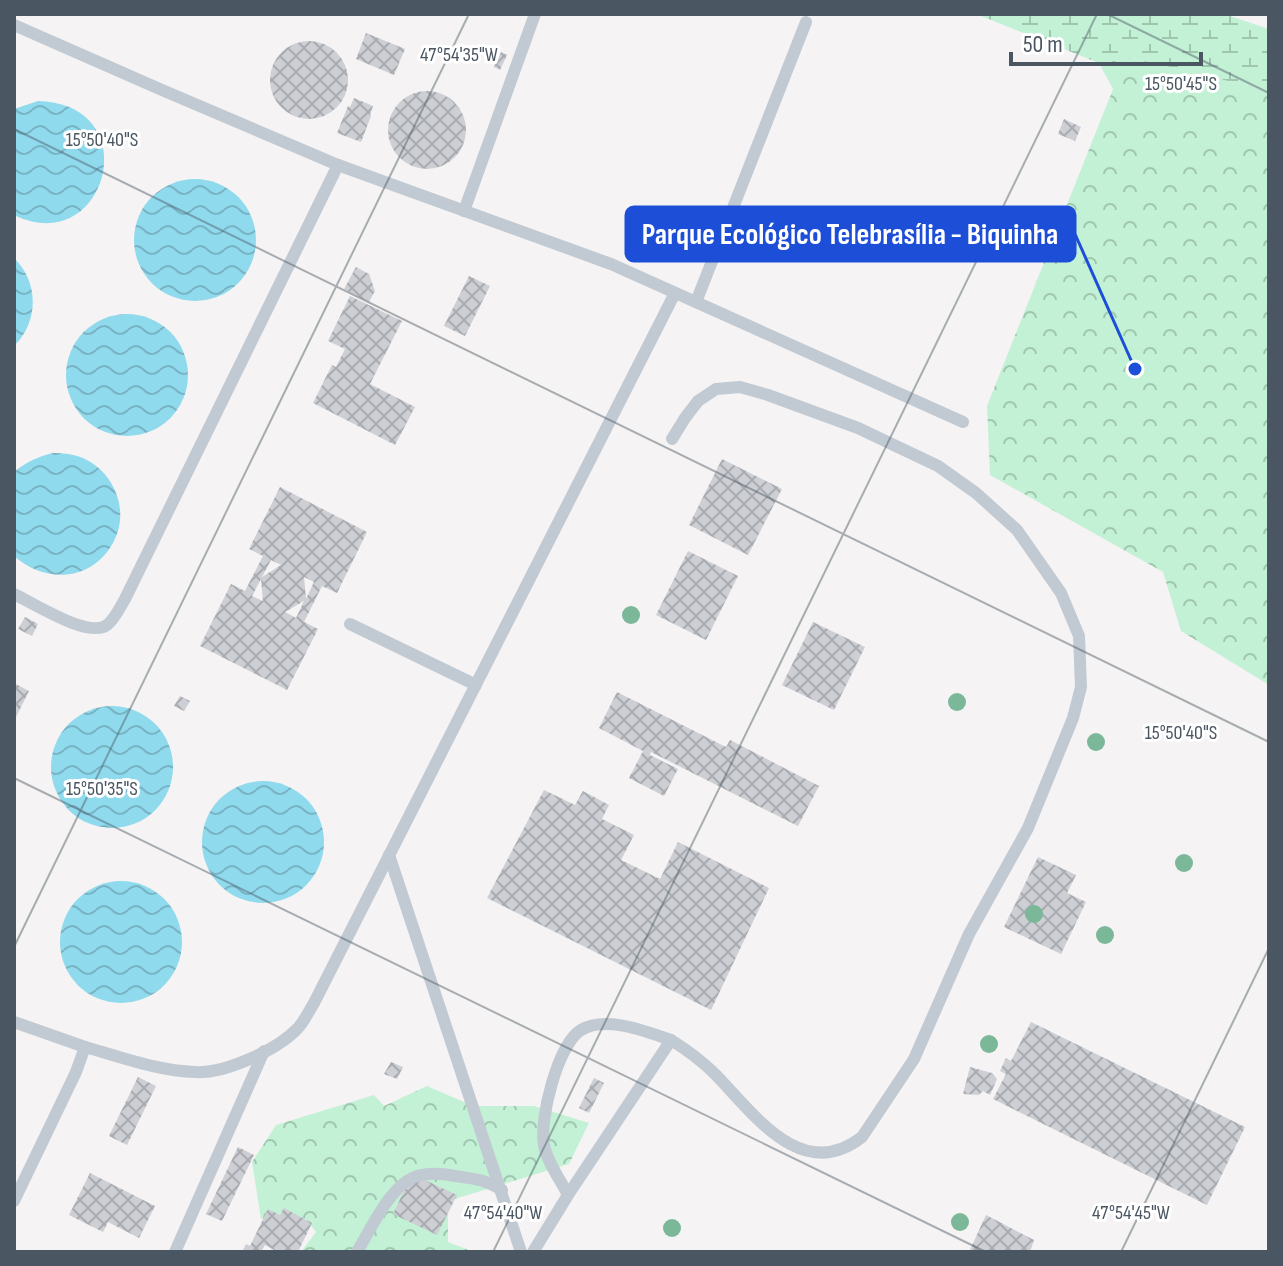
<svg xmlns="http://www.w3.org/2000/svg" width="1283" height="1266" font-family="'Sofia Sans Condensed',sans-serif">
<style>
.forest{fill:url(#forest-crowns)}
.wetland{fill:url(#wetland-marsh)}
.water{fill:url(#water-waves)}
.building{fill:url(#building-cross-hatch);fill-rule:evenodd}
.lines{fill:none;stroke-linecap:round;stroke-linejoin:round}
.service{stroke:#c1cad2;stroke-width:12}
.tree{fill:#7bb799}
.ticks{fill:none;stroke:#4a5661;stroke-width:2;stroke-opacity:0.45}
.ticks-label{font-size:20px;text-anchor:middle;fill:#4a5661;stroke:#fff;stroke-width:6;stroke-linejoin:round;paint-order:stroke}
.leader{fill:none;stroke:#1d4ed8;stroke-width:3}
.callout-dot{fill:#1d4ed8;stroke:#fff;stroke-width:3}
.callout{fill:#1d4ed8;stroke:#1d4ed8;stroke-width:3}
.callout-label{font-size:30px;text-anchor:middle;font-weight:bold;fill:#fff}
</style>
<defs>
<pattern id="forest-crowns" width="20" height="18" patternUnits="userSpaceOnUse" patternTransform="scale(2)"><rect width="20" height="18" fill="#c3f1d5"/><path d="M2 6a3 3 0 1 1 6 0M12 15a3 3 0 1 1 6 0" fill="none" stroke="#a0c6b0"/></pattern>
<pattern id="wetland-marsh" width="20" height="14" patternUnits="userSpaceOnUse" patternTransform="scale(2)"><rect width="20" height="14" fill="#c3f1d5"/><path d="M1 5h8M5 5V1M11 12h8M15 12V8" fill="none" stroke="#a0c6b0"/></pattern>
<pattern id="water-waves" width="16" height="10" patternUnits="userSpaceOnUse" patternTransform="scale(2)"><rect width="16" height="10" fill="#90daee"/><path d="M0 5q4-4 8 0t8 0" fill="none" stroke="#78b4c4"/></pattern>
<pattern id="building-cross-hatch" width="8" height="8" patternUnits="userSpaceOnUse" patternTransform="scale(2)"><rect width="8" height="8" fill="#cdcfd5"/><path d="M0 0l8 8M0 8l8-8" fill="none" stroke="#a8abb0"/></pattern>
</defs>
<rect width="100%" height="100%" fill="#f5f3f3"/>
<g class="forest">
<path d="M 1133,58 L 1269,91 L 1269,685 L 1181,631 L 1163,572 L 990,475 L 987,406 L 1113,89 L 1099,63 Z"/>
<path d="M 427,1086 L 473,1106 L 534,1106 L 589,1123 L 569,1164 L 448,1201 L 448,1242 L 474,1252 L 301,1252 L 316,1232 L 306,1219 L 261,1219 L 252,1162 L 276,1125 L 374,1095 L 384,1106 Z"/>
</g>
<path class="wetland" d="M 976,14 L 1224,14 L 1269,29 L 1269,91 L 1133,58 L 1099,63 Z"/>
<g class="water">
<path d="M 38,101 C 149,104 106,260 14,215 L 14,109 Z"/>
<circle cx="195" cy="240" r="61"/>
<path d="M 14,258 C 39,282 39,322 14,346 Z"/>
<circle cx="127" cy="375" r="61"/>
<path d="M 53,453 C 63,453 73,454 83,458 C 114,472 130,510 114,541 C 93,582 45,584 14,556 L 14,472 C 26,462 37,457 53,453 Z"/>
<circle cx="112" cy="767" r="61"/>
<circle cx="263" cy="842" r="61"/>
<circle cx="121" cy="942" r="61"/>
</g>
<g class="building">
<path d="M 366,33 L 405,49 L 394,75 L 356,59 Z"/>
<circle cx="309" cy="80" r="39"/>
<path d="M 501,52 L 507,55 L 500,70 L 494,67 Z"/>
<circle cx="427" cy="130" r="39"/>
<path d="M 354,98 L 373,106 L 370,115 L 371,116 L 361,142 L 337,133 L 348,106 L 350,107 Z"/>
<path d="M 1064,119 L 1081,127 L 1075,141 L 1058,134 Z"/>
<path d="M 356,267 L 369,274 L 375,291 L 369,302 L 344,289 Z"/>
<path d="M 469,276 L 490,286 L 465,336 L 444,326 Z"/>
<path d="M 350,296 L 402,321 L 370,384 L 415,407 L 395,445 L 313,403 L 332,365 L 336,367 L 345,349 L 328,341 Z"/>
<path d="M 722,459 L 782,489 L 748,555 L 689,525 Z"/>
<path d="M 280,487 L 367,532 L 337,593 L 322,586 L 304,622 L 318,629 L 287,690 L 200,646 L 231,584 L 245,591 L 263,556 L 249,549 ZM 271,560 L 281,565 L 262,577 ZM 304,577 L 314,582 L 306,599 ZM 261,579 L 263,601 L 252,596 ZM 304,601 L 296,618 L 285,612 Z"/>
<path d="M 688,551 L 738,576 L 706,640 L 656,615 Z"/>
<path d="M 25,617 L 38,624 L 32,636 L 18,629 Z"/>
<path d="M 813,622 L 865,647 L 834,710 L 782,685 Z"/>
<path d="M 14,683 L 29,691 L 14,721 Z"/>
<path d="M 617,692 L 726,747 L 730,740 L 819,786 L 798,826 L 651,752 L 650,755 L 678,769 L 664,796 L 629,778 L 643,751 L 599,728 Z"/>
<path d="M 180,696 L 190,701 L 184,711 L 174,706 Z"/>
<path d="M 544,790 L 575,805 L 583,791 L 609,805 L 602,819 L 634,835 L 621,860 L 660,879 L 678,842 L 769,888 L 711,1010 L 487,898 Z"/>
<path d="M 1038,857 L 1076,875 L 1067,893 L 1086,902 L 1061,954 L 1004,927 Z"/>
<path d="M 1031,1022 L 1245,1127 L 1207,1205 L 993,1099 L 1006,1074 L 1000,1071 L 1006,1058 L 1011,1061 Z"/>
<path d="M 391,1062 L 403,1067 L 397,1079 L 384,1074 Z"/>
<path d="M 970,1067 L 992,1073 L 997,1079 L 990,1095 L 983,1091 L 979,1095 L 963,1094 Z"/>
<path d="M 138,1077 L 156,1086 L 127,1145 L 109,1136 Z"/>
<path d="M 594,1078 L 604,1083 L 589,1113 L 579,1108 Z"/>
<path d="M 238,1147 L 254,1155 L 222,1221 L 206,1214 Z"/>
<path d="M 90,1173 L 155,1206 L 139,1238 L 108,1222 L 103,1232 L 69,1215 Z"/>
<path d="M 412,1174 L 457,1195 L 437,1235 L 393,1214 Z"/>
<path d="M 284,1208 L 312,1223 L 298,1252 L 273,1252 L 274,1250 L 265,1245 L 261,1252 L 242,1252 L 246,1244 L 250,1246 L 268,1209 L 280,1215 Z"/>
<path d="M 986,1215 L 1034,1240 L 1030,1252 L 969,1252 Z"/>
</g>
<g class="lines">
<g class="service">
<path d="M 14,25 L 162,90 L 338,165 L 611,264 L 963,422"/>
<path d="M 464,211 L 535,14"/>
<path d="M 696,302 L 806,22"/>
<path d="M 14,594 C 33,603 89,639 107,625 C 115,619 120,607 125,599 L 338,165"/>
<path d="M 350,624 L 476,685"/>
<path d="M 389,855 L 521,1252"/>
<path d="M 14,1022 L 85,1047 L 76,1072 L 14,1201"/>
<path d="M 671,1040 C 687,1050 702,1061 715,1074 C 754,1114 802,1184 862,1137 L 914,1059 L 969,934 L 1028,828 L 1073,718 L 1081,687 L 1079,636 L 1061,593 L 1017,530 L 976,493 L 938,466 L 858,428 L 768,395 L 740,387 L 716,389 L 698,401 L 685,418 L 672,439"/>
<path d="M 85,1047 C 121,1057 158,1071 195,1072 C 224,1074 277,1050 297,1029 C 304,1022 309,1011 314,1003 L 675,293"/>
<path d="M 175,1252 L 264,1051"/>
<path d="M 357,1252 C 369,1232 387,1194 407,1181 C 420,1172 440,1173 455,1176 C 476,1179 483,1179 502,1190"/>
<path d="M 533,1252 L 568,1195 L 671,1040 C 647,1032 606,1015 581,1030 C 558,1044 539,1119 544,1145 C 547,1162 560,1179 568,1195"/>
</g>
</g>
<g class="tree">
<circle cx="631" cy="615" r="9"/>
<circle cx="957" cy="702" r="9"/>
<circle cx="1096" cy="742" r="9"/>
<circle cx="1184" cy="863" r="9"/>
<circle cx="1034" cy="914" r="9"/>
<circle cx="1105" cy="935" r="9"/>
<circle cx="989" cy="1044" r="9"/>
<circle cx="960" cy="1222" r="9"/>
<circle cx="672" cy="1228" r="9"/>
</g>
<path class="ticks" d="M 1107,14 L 1269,93M 14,129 L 1269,742M 14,778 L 986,1252M 14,947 L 469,14M 493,1252 L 1097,14M 1121,1252 L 1269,948"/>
<g class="ticks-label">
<text x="459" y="61">47°54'35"W</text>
<text x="1181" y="90">15°50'45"S</text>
<text x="102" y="146">15°50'40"S</text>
<text x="1181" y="739">15°50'40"S</text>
<text x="102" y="795">15°50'35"S</text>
<text x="503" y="1219">47°54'40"W</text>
<text x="1131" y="1219">47°54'45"W</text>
</g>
<path class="leader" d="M1135 369L1075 234"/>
<circle class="callout-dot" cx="1135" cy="369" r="8"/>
<rect class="callout" x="626" y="207" width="449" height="54" rx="8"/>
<g class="callout-label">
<text x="850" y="244">Parque Ecológico Telebrasília - Biquinha</text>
</g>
<rect width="1283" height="1266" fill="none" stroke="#4a5661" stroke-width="32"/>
<path d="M1011 52v12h190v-12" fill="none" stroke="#4a5661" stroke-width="4"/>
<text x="1023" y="52" font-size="24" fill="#4a5661" stroke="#ffffff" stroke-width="6" paint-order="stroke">50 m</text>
</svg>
